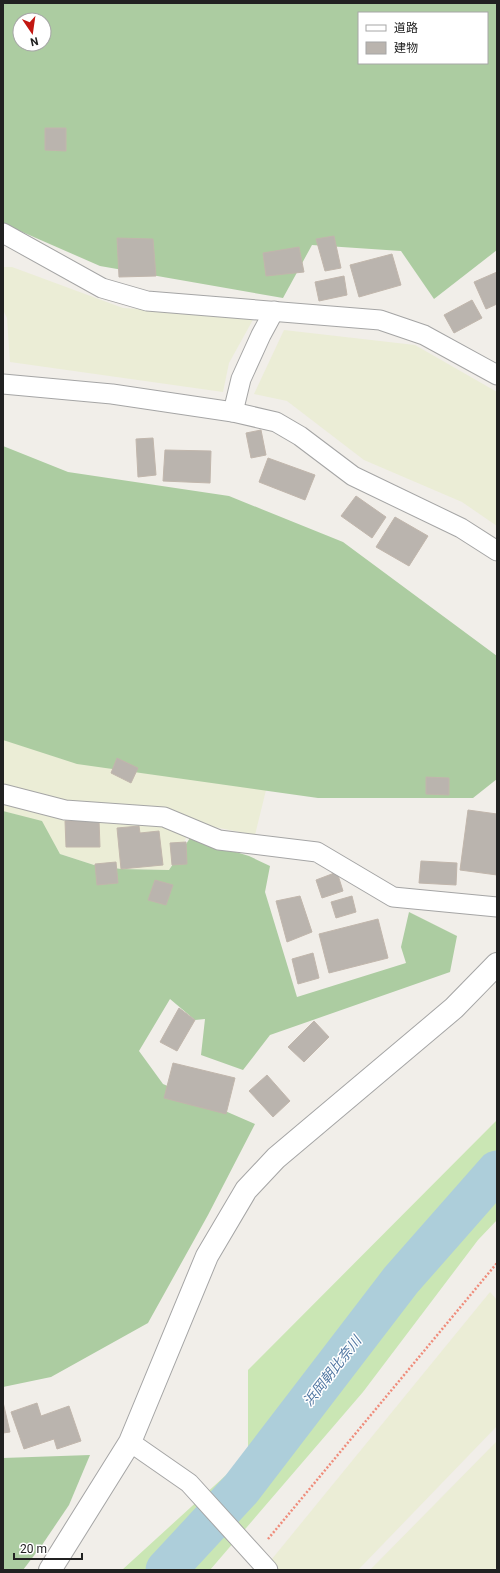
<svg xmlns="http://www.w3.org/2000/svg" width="500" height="1573" font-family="Roboto,'Noto Sans JP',sans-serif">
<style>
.farmland{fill:#ebedd6}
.grass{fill:#cae6b4}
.forest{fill:#accca1;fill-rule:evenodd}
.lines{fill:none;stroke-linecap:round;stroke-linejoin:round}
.river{stroke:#adceda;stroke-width:41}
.building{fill:#bab4ae;stroke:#c1b6ac}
.minor-casing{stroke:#a5a5a5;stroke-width:21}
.tertiary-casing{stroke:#a5a5a5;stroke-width:24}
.path{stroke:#ef8c7b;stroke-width:2.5;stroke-dasharray:2 2;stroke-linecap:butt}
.minor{stroke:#fff;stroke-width:19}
.tertiary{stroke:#fff;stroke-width:22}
.labels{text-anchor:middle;stroke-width:3;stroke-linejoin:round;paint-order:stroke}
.water-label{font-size:14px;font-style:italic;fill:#5177a2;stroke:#fff}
</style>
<rect width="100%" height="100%" fill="#f1eee9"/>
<g class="farmland">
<path d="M 3,267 L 12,267 L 123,308 L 255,316 L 229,363 L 223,392 L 10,362 L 7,318 L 3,310 Z"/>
<path d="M 284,330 L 415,345 L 497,392 L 497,526 L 462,502 L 364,460 L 287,401 L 254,394 Z"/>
<path d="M 3,738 L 62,759 L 266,790 L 255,835 L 194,823 L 169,870 L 121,869 L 94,865 L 60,854 L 42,822 L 3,811 Z"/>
<path d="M 490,1292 L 497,1300 L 497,1426 L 358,1570 L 263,1570 Z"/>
<path d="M 497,1441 L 497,1570 L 370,1570 Z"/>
</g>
<path class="grass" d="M 497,1120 L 497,1220 L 478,1240 L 363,1392 L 210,1570 L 122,1570 L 248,1455 L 248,1370 Z"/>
<g class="forest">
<path d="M 3,3 L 497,3 L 497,250 L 434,299 L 401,251 L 312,245 L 283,298 L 100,266 L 20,231 L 3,243 ZM 359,13 L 487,13 L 487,63 L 359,63 ZM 20,20 L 44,20 L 44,44 L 20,44 Z"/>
<path d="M 3,446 L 68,472 L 229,496 L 343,542 L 497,656 L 497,779 L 473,798 L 318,798 L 77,764 L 3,740 Z"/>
<path d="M 3,811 L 42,821 L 60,854 L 94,865 L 121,869 L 169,870 L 190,838 L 249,856 L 270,866 L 265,892 L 297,997 L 406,963 L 401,947 L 409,912 L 457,936 L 450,972 L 270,1035 L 243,1070 L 201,1055 L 205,1019 L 195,1020 L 170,999 L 139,1051 L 163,1084 L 255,1124 L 208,1215 L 148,1323 L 51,1377 L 3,1387 Z"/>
<path d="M 90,1455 L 69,1505 L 42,1545 L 23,1570 L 3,1570 L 3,1458 Z"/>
</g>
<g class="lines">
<path class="river" d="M 166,1570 L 241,1489 L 401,1280 L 497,1171"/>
</g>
<g class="building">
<path d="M 45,128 L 66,128 L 66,151 L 45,150 Z"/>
<path d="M 334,236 L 341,268 L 325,271 L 316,239 Z"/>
<path d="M 117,238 L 153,239 L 156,276 L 119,277 Z"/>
<path d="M 299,247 L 304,272 L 266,276 L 263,253 Z"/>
<path d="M 392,254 L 401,285 L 359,297 L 350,265 Z"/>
<path d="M 497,272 L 497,304 L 486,309 L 474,282 Z"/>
<path d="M 344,276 L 347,295 L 319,301 L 315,282 Z"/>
<path d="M 472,300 L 482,318 L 454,333 L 444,315 Z"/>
<path d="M 261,430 L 266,455 L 251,458 L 246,433 Z"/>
<path d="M 153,438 L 156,475 L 138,477 L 136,439 Z"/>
<path d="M 165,450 L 211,451 L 210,483 L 163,481 Z"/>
<path d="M 268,458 L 315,475 L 305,500 L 259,482 Z"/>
<path d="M 356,496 L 386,517 L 372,538 L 341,516 Z"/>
<path d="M 395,517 L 428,536 L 409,566 L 376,547 Z"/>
<path d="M 117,758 L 138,768 L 131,783 L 111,773 Z"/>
<path d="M 426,777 L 449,778 L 449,795 L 426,794 Z"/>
<path d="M 468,810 L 497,814 L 497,875 L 460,870 Z"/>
<path d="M 99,820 L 100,847 L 66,847 L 65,821 Z"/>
<path d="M 139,826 L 140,833 L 159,831 L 163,865 L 121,869 L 117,828 Z"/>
<path d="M 186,842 L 187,864 L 172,865 L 170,843 Z"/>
<path d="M 421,861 L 457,863 L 456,885 L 419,883 Z"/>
<path d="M 116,862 L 118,883 L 97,885 L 95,864 Z"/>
<path d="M 337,872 L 343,891 L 322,898 L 316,880 Z"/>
<path d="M 155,880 L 173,885 L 166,905 L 148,900 Z"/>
<path d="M 300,896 L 312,932 L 287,942 L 276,901 Z"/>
<path d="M 352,896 L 356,912 L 336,918 L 331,902 Z"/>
<path d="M 378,919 L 388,958 L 329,973 L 319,934 Z"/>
<path d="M 313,953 L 319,978 L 298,984 L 292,959 Z"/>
<path d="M 179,1008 L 195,1020 L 177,1051 L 160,1042 Z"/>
<path d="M 314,1021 L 329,1037 L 304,1062 L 288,1047 Z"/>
<path d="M 173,1063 L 235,1078 L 226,1114 L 164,1098 Z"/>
<path d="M 267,1075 L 290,1101 L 273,1117 L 249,1091 Z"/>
<path d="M 3,1402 L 10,1432 L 3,1433 Z"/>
<path d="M 37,1403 L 41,1416 L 69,1406 L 81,1441 L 57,1449 L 54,1439 L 24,1449 L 11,1412 Z"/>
</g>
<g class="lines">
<g class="minor-casing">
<g id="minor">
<path d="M 3,233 L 102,288 L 147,301 L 380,320 L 424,335 L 497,375"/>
<path d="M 3,384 L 112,394 L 233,412 L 276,422 L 300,436 L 353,476 L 461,528 L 497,551"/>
<path d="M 233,412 L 241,379 L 261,335 L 274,311"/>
<path d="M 3,794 L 65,810 L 164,817 L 219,840 L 317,852 L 393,897 L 497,907"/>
<path d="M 130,1442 L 189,1483 L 268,1570"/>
</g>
</g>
<g class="tertiary-casing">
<path id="tertiary" d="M 50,1570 L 130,1442 L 207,1256 L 246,1190 L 276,1158 L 454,1008 L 497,964"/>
</g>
<path class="path" d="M 268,1539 L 497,1263"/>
<use href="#minor" class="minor"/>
<use href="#tertiary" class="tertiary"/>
</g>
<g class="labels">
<g class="water-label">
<text transform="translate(332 1371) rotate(-52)" y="5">浜岡朝比奈川</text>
</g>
</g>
<rect width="500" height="1573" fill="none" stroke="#212121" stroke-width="8"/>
<rect x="358" y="12" width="130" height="52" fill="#ffffff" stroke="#a6a6a6"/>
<rect x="366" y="25" width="20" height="6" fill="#ffffff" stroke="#a6a6a6"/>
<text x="394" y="32" font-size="12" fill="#212121">道路</text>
<rect x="366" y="42" width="20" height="12" fill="#bab4ae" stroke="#a6a6a6"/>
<text x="394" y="52" font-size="12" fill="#212121">建物</text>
<g transform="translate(32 32) rotate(167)"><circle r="19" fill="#ffffff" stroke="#a6a6a6"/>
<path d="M0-3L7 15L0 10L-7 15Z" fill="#c21711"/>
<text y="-6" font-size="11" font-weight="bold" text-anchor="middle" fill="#212121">N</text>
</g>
<path d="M14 1553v6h68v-6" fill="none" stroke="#212121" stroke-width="2"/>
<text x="20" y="1553" font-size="12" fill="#212121" stroke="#ffffff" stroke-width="3" paint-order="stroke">20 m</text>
</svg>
